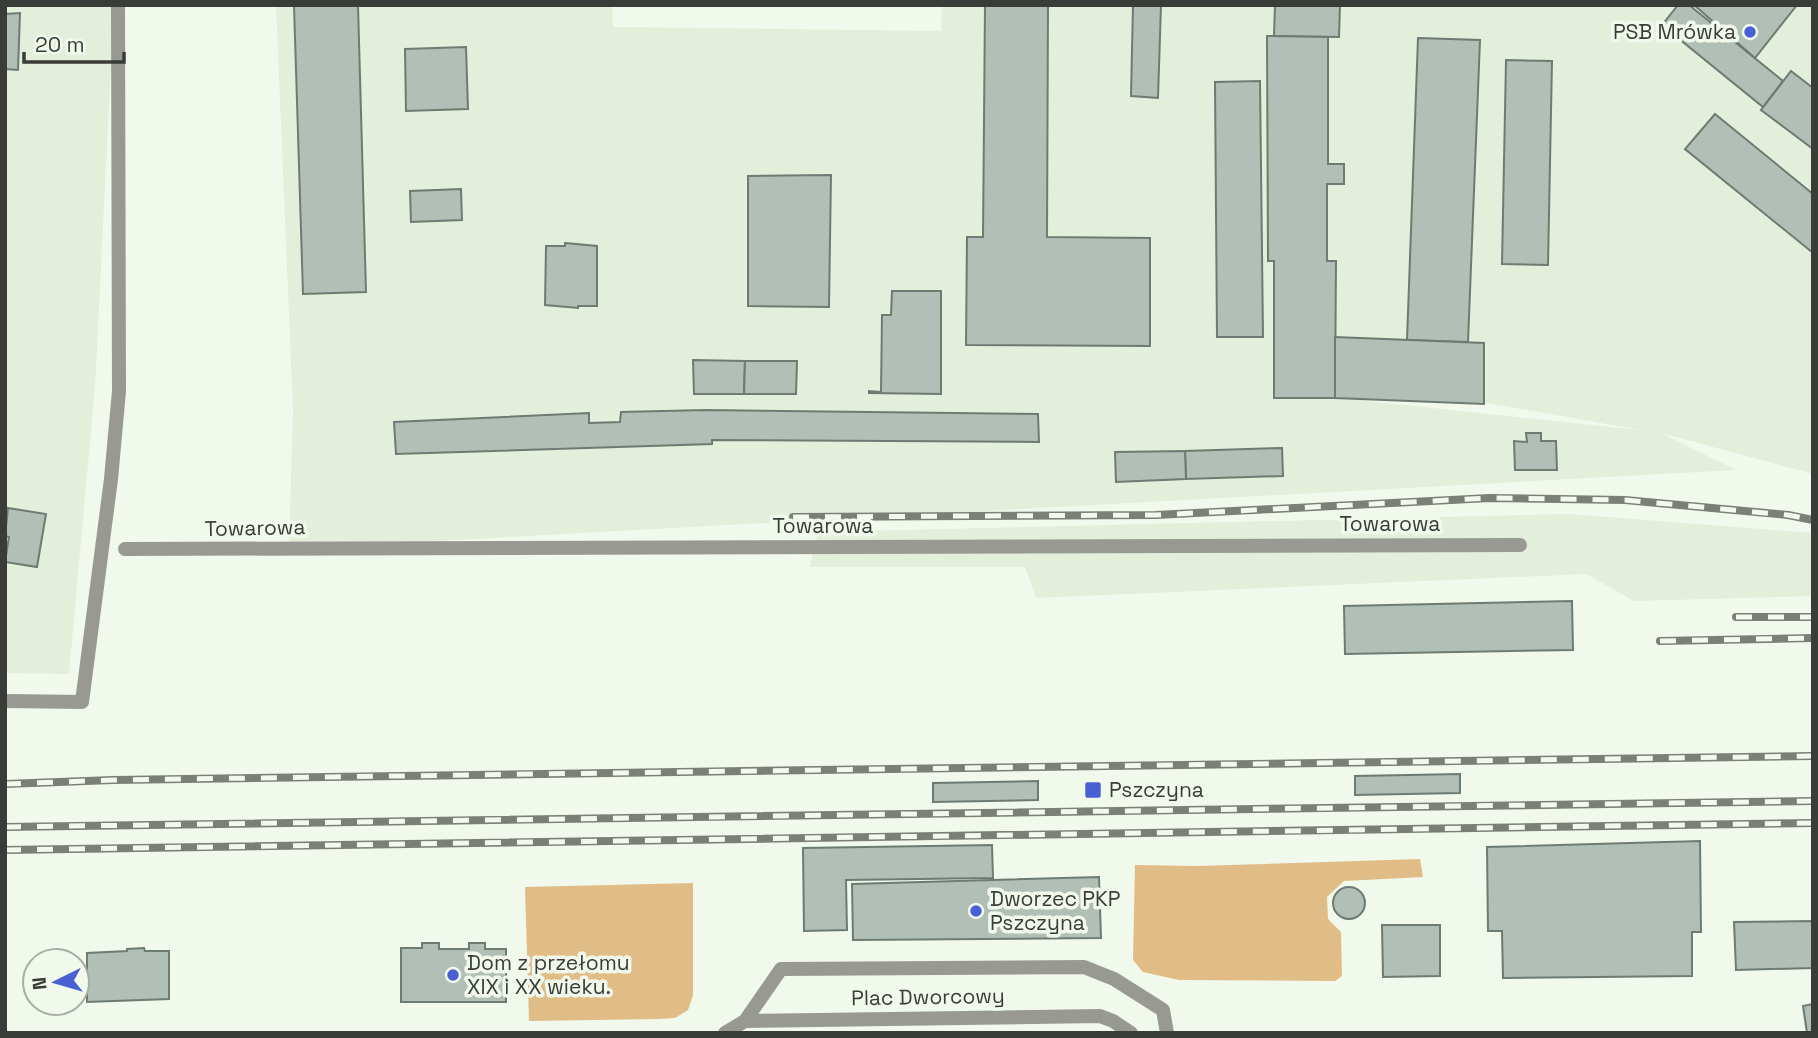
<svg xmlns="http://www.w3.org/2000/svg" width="1818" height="1038" font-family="'Space Grotesk',sans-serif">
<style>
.built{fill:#e3eedb;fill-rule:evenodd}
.green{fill:#e0bc86}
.building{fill:#b1bfb6;stroke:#6d7b73;stroke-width:2}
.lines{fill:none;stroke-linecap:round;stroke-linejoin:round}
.lane{stroke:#999993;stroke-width:14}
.street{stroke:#999993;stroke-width:14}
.rail-casing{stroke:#7b7f78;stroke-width:8}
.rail{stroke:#f1f9ec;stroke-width:5;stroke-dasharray:16;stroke-linecap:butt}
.poi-dot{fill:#4960d4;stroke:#f1f9ec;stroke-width:2.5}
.labels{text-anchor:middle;stroke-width:7;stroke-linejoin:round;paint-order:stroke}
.poi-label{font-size:21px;fill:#393c37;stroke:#f1f9ec;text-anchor:start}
.street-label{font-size:21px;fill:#393c37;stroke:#f1f9ec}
</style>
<rect width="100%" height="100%" fill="#f1f9ec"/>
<g class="built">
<path d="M 5,5 L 114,5 L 95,386 L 69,674 L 5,673 Z"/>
<path d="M 276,5 L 612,5 L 613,27 L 941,31 L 942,5 L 1813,5 L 1813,474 L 1661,433 L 1736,470 L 289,549 L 293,409 ZM 1348,399 L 1475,401 L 1640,430 L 1639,430 Z"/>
<path d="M 1569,514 L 1813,533 L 1813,596 L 1634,601 L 1586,574 L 1036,598 L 1025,567 L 810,567 L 818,532 Z"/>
</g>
<g class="green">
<path d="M 1420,859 L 1423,877 L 1344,881 L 1327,897 L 1328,919 L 1341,932 L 1342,976 L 1335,981 L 1179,980 L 1143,972 L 1133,960 L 1135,865 L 1197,866 Z"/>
<path d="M 693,883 L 693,995 L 688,1010 L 675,1018 L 659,1019 L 529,1021 L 525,887 Z"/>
</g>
<g class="building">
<path d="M 294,5 L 358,5 L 366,292 L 303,294 Z"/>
<path d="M 985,5 L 1048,5 L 1047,237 L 1150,238 L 1150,346 L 966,345 L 967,237 L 983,237 Z"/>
<path d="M 1133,5 L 1161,5 L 1158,98 L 1131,96 Z"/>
<path d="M 1275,5 L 1340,5 L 1339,37 L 1274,36 Z"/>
<path d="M 1678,5 L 1689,5 L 1783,81 L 1763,107 L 1662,25 Z"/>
<path d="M 1694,5 L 1797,5 L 1755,58 Z"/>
<path d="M 20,13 L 18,70 L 5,69 L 5,14 Z"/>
<path d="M 1267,36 L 1328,37 L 1328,164 L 1344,164 L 1344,184 L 1327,184 L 1327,261 L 1336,261 L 1335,398 L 1274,398 L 1274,261 L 1268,261 Z"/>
<path d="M 1418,38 L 1480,40 L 1468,342 L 1407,340 Z"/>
<path d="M 466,47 L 468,109 L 406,111 L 405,49 Z"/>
<path d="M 1506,60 L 1552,61 L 1548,265 L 1502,264 Z"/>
<path d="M 1791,71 L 1813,88 L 1813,149 L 1761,110 Z"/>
<path d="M 1260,81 L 1263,337 L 1217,337 L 1215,82 Z"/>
<path d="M 1715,114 L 1813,194 L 1813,253 L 1685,149 Z"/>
<path d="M 831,175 L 829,307 L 748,306 L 748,176 Z"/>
<path d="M 461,189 L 462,220 L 411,222 L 410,191 Z"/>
<path d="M 565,243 L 597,246 L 597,306 L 578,306 L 578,308 L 545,305 L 546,246 L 565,246 Z"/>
<path d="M 892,291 L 941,291 L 941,394 L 869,393 L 869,391 L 881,392 L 882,315 L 891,315 Z"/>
<path d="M 1335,337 L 1484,343 L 1484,404 L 1335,398 Z"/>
<path d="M 693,360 L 745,361 L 744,394 L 694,394 Z"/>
<path d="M 745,361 L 797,361 L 796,394 L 744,394 Z"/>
<path d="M 706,410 L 1038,414 L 1039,442 L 712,440 L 712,444 L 396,454 L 394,422 L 589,413 L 589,423 L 620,422 L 621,412 Z"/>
<path d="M 1526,433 L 1541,433 L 1541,441 L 1556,441 L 1557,470 L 1515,470 L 1514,441 L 1527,442 Z"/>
<path d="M 1282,448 L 1283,476 L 1186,479 L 1185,451 Z"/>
<path d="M 1185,451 L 1186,479 L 1116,482 L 1115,452 Z"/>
<path d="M 8,508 L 46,514 L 37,567 L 5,562 L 9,537 L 5,536 Z"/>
<path d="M 1572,601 L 1573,650 L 1345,654 L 1344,606 Z"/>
<path d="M 1460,774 L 1460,793 L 1355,795 L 1355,776 Z"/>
<path d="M 1038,781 L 1038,800 L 933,802 L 933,783 Z"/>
<path d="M 1700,841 L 1701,932 L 1692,932 L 1692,976 L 1503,978 L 1502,931 L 1488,931 L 1487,847 Z"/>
<path d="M 992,845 L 993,878 L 846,880 L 847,930 L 804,931 L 803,848 Z"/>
<path d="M 1099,877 L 1101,938 L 853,940 L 852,884 Z"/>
<circle cx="1349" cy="903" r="16"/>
<path d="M 1813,921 L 1813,968 L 1736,970 L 1734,922 Z"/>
<path d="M 1382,925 L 1440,925 L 1440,976 L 1383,977 Z"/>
<path d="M 422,943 L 439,943 L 439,949 L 469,949 L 469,943 L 485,943 L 485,949 L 506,949 L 506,1002 L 401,1002 L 401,948 L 422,948 Z"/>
<path d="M 144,948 L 145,951 L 169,951 L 169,999 L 87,1002 L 87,953 L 127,951 L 127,949 Z"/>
<path d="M 1813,1004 L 1813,1033 L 1807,1033 L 1803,1006 Z"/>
</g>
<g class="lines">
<path class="lane" d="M 125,549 L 1520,545"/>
<g class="street">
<path d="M 5,701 L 82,702 L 111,479 L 119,391 L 118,5"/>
<path d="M 745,1021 L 781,969 L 1084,967 L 1114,979 L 1163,1010 L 1167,1033"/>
<path d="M 725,1033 L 745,1021 L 1100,1016 L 1113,1021 L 1131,1033"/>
</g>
<g class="rail-casing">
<g id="rail">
<path d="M 793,517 L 1156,515 L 1490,498 L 1625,500 L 1788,515 L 1813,520"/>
<path d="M 1736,617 L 1813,617"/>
<path d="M 1660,641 L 1813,638"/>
<path d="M 5,784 L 113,780 L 1813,756"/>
<path d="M 5,827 L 1813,801"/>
<path d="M 5,850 L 1813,823"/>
</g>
</g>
<use href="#rail" class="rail"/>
</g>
<g class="poi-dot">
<circle cx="1750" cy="32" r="7"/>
<rect x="1084" y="781" width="18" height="18" rx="3.5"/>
<circle cx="976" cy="911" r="7"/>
<circle cx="453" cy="975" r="7"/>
</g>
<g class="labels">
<g class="poi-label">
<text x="1736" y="39" text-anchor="end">PSB Mrówka</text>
<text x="1109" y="797">Pszczyna</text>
<text x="990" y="906">Dworzec PKP<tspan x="990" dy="24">Pszczyna</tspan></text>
<text x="467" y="970">Dom z przełomu<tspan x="467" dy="24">XIX i XX wieku.</tspan></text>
</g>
<g class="street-label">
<text x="1390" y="531">Towarowa</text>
<text x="823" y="533">Towarowa</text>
<text transform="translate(255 528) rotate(-1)" y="7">Towarowa</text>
<text transform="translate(928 997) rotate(-1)" y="7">Plac Dworcowy</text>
</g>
</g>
<rect width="1818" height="1038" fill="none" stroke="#393c37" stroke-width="14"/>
<g transform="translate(56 982) rotate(265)"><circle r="33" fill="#f1f9ec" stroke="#a7ada4" stroke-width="2"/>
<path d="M0-5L12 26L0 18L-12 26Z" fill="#4960d4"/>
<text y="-10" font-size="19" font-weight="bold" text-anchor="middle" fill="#393c37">N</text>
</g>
<path d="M24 52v10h100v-10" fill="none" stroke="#393c37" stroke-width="3.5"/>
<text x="35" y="52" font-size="21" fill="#393c37" stroke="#f1f9ec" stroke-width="5" paint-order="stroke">20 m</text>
</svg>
